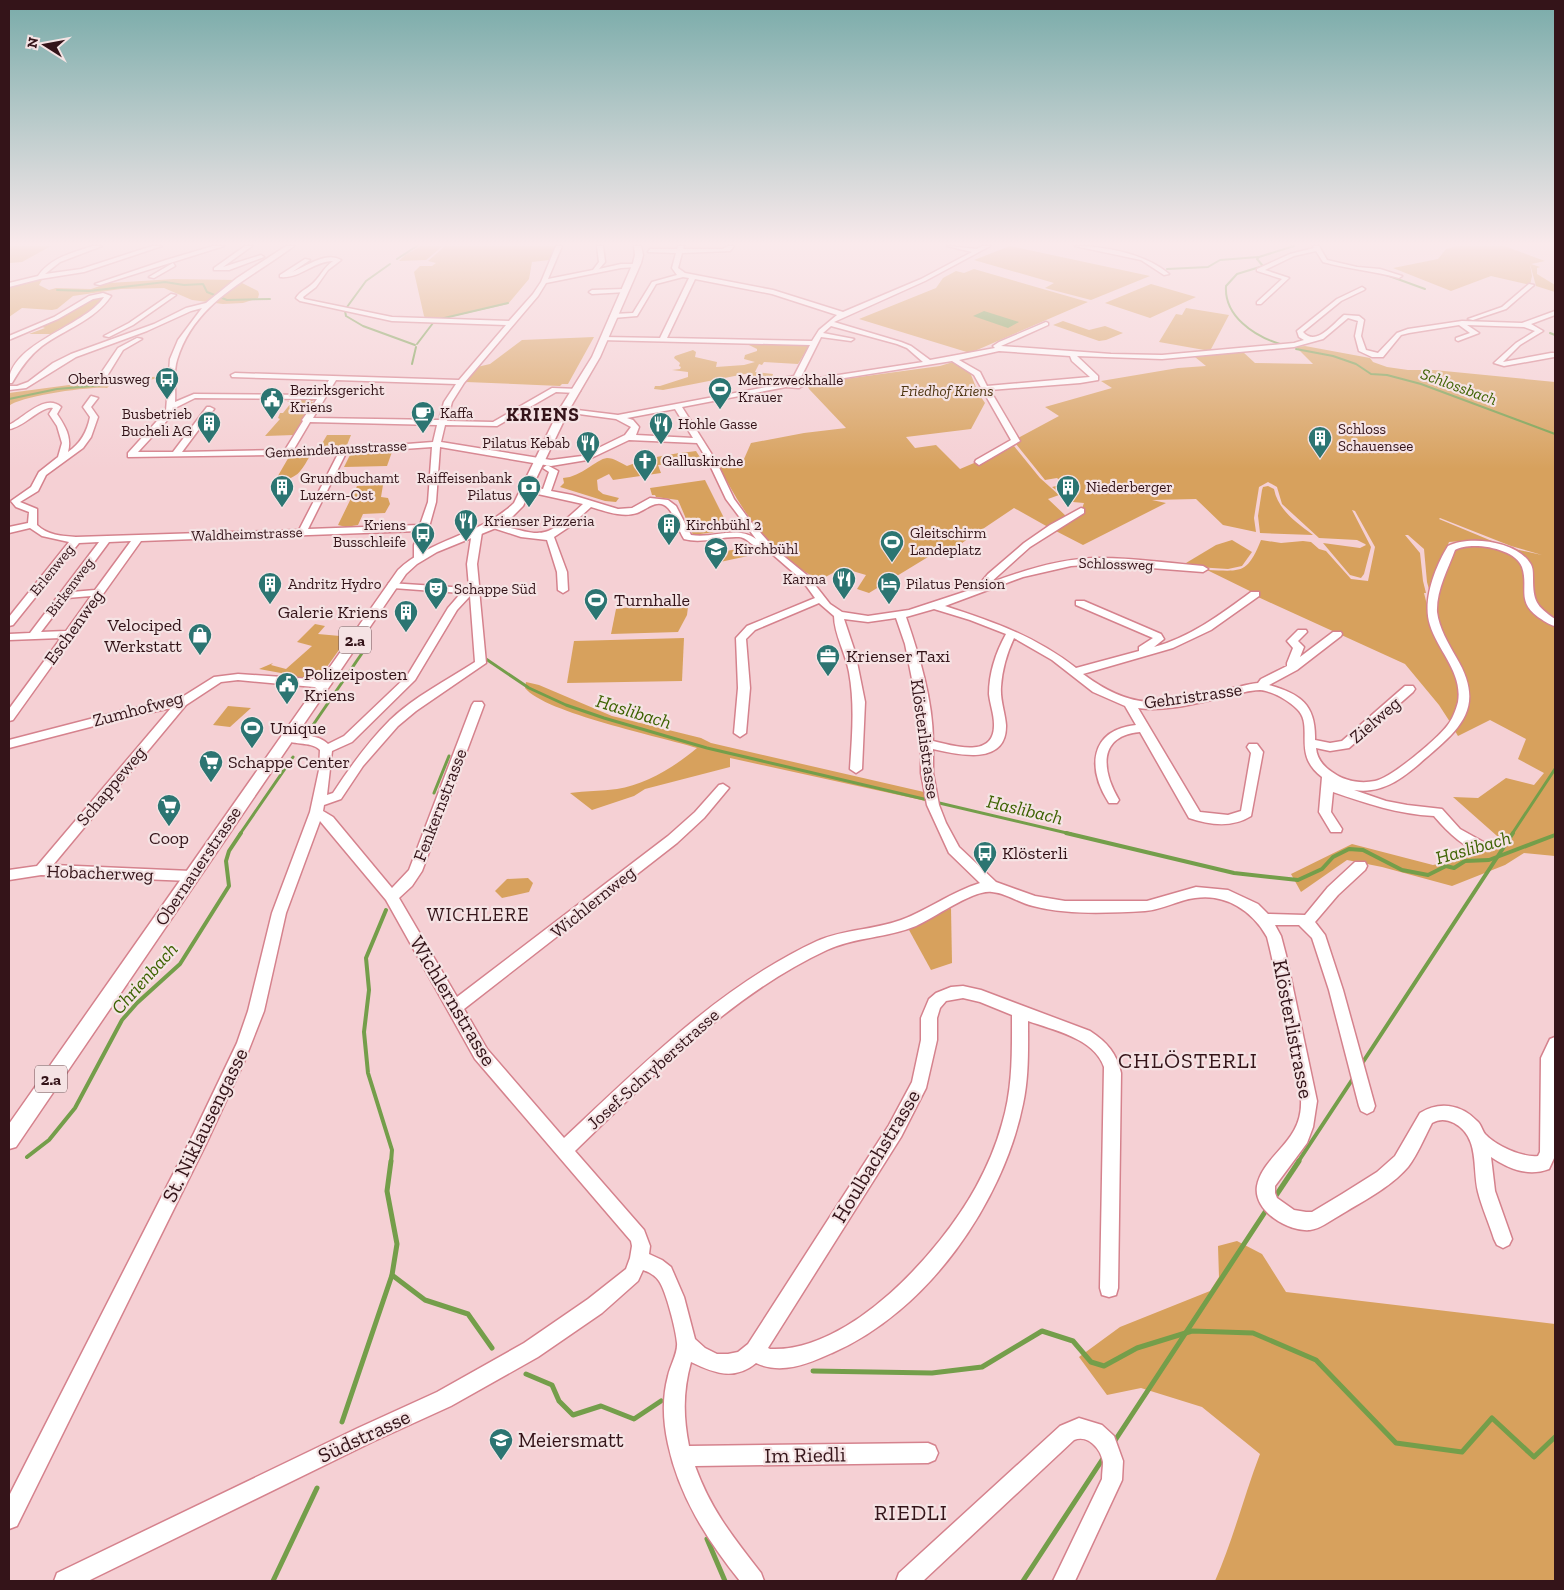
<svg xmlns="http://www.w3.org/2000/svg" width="1564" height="1590" font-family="'Zilla Slab',serif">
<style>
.green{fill:#d7a15d}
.water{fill:#749e4a}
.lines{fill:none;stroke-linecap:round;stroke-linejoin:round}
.stream-far3{stroke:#749e4a;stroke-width:2}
.stream-far2{stroke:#749e4a;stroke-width:3}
.stream-far1{stroke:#749e4a;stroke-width:4}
.stream{stroke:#749e4a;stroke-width:5}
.minor-casing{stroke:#d5828d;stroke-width:3}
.major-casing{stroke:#d5828d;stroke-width:3}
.minor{fill:#fff;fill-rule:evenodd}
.major{fill:#fff;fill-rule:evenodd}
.labels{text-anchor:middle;stroke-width:4.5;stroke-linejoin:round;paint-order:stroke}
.far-poi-label{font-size:15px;fill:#341419;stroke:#f5e3e4;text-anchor:start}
.far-park-label{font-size:15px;font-style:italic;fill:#4e3512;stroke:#f5e3e4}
.far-street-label{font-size:15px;fill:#341419;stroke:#f5e3e4}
.far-water-label{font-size:16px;font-style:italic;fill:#3c6201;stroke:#f5e3e4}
.shield{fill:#f5e3e4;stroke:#6e5256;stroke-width:1}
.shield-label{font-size:16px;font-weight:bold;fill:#341419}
.poi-label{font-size:18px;fill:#341419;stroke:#f5e3e4;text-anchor:start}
.street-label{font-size:18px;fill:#341419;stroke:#f5e3e4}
.far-district-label{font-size:19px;font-weight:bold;letter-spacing:1px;fill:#341419;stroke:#f5e3e4}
.water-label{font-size:19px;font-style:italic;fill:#3c6201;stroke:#f5e3e4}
.neighbourhood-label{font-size:19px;letter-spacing:1px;fill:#341419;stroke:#f5e3e4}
.near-street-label{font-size:21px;fill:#341419;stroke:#f5e3e4}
.near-poi-label{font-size:21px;fill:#341419;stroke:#f5e3e4;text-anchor:start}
.near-neighbourhood-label{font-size:22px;letter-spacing:1px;fill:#341419;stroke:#f5e3e4}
</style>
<rect width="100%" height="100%" fill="#f5d0d4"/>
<g class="green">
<path d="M 9,246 L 51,246 L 22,262 L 9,263 Z"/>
<path d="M 421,246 L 443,246 L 426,260 L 399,261 L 405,255 Z"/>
<path d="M 445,246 L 556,246 L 549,260 L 532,262 L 529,279 L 508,304 L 442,319 L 426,319 L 424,316 L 414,272 L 420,266 L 432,266 L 436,263 L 428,261 Z"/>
<path d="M 1010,246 L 1150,276 L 1091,300 L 1045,288 L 1054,283 L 974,260 Z"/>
<path d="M 1457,246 L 1504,246 L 1545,261 L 1531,264 L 1540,267 L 1537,268 L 1537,274 L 1555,285 L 1555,292 L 1536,286 L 1530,264 L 1532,276 L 1530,285 L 1491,276 L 1451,291 L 1393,268 L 1438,259 L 1446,249 Z"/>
<path d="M 974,269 L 1088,302 L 970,353 L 859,319 L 936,288 L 943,278 L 956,271 L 964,273 Z"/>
<path d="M 43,278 L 39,285 L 49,290 L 56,288 L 91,289 L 109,283 L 174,279 L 236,280 L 258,291 L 259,294 L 258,298 L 243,303 L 223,304 L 192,300 L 164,288 L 121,289 L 73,296 L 57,309 L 52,310 L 22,308 L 9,317 L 9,287 Z"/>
<path d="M 1151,284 L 1196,297 L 1150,318 L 1105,303 Z"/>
<path d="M 99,296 L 105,297 C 96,313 75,322 59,330 L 62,327 L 51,334 L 29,334 L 45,328 L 42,327 L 91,299 Z"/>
<path d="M 1186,308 L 1229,315 L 1210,351 L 1159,342 L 1176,314 L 1182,315 Z"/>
<path d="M 1063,321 L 1089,330 L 1105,326 L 1123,333 L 1106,340 L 1099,341 L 1053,325 Z"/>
<path d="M 594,337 L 568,384 L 562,384 L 560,386 L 466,382 L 477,367 L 490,364 L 522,340 Z"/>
<path d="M 749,343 L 804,344 L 809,346 L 798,364 L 764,362 L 762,365 L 759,364 L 755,372 L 773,374 L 772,377 L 781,384 L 766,386 L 750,373 L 663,390 L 654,389 L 655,386 L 660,386 L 688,377 L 688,372 L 672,370 L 680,369 L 681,367 L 679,366 L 680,363 L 674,358 L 675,356 L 693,350 L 696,352 L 695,357 L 717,362 L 716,367 L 744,365 L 755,362 L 744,359 L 745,355 L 757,351 L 757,349 L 747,344 Z"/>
<path d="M 1305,346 L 1370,358 L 1373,362 L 1387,367 L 1408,370 L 1434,370 L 1555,382 L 1555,622 L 1544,615 L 1533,603 L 1531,574 L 1510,548 L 1542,555 L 1511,546 L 1440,518 L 1439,519 L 1504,546 L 1475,540 L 1449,542 L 1430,593 L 1427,582 L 1424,549 L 1408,535 L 1405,535 L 1420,553 L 1423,581 L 1426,593 L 1424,593 L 1431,621 L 1455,672 L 1460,687 L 1459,708 L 1450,722 L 1439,705 L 1405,664 L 1258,597 L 1256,594 L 1207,570 C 1241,571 1247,575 1261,540 L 1281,543 L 1303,541 L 1311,542 L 1319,549 L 1326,551 L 1351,579 L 1368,581 L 1375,547 L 1355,511 L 1352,510 L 1371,547 L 1364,574 L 1361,578 L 1350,575 L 1323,543 L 1360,548 L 1366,545 L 1365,544 L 1357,540 L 1319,538 L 1282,504 L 1277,487 L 1268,482 L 1259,487 L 1254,518 L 1256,532 L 1223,525 L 1196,499 L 1152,500 L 1166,503 L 1083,545 L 1050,528 L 1081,511 L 1084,503 L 1073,502 L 1052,487 L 1064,484 L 1057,478 L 1045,480 L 1016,444 L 1019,441 L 1018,438 L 1059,416 L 1045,407 L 1112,388 L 1101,381 L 1178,368 L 1206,366 L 1195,357 L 1243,352 L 1255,363 L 1313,364 L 1296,347 Z"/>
<path d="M 953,362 L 970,372 L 977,390 L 976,395 L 981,397 L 985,403 L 971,429 L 906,437 L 915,448 L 936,445 L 960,469 L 1014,446 L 1040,478 L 1059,495 L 1048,499 L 1067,517 L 1048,527 L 1014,508 L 956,547 L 946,546 L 869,593 L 857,589 L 866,575 L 842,568 L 820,580 C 771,557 740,509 717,462 L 744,459 L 751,443 L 804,433 L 846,428 L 809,389 L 808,387 L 815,383 L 940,366 Z"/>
<path d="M 166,376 L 137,383 L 112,383 L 107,388 C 91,386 20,396 9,406 L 9,393 L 99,381 Z"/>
<path d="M 309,399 L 314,400 L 310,402 L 313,402 L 294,435 L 265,436 L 280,419 L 278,418 L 280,413 L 283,413 L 291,403 L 287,401 Z"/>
<path d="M 327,435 L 351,435 L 347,445 L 320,447 Z"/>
<path d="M 393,449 L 387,466 L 344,467 L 351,453 Z"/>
<path d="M 696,451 L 703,462 L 678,465 L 677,463 L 658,465 L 661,473 L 613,480 L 609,474 L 597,480 L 598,490 L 603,494 L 619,498 L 616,502 L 605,501 L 560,487 L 564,483 L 563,478 C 582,477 596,459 607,458 C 614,458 621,463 627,466 C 649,457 671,454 696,451 Z"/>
<path d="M 311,454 C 300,473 298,479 275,481 L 290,455 Z"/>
<path d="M 705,480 L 730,530 L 693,535 L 678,500 L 656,497 L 655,495 L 652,495 L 650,488 Z"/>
<path d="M 383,485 L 381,497 L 388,498 L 390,504 L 385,513 L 363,514 L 358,525 L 346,527 L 338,525 L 357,486 Z"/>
<path d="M 1268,486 L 1274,489 C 1278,510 1296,522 1313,535 L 1260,533 L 1258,516 L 1262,490 L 1263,487 Z"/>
<path d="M 1232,540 L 1252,552 L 1242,566 L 1228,569 L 1181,566 L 1216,545 Z"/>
<path d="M 1474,544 C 1498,549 1528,551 1526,582 C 1525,590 1523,599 1527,605 C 1533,614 1546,620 1555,625 L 1555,856 L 1524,853 L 1505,865 L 1452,886 L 1382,867 L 1347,860 L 1301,892 L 1291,874 L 1352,844 L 1433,865 L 1463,858 L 1505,843 L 1453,797 L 1478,798 L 1506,778 L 1534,785 L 1544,773 L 1518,759 L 1526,739 L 1490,720 L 1458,736 L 1455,731 L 1468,704 L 1439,625 C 1434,605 1444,567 1454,549 Z"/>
<path d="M 743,548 L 748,556 L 720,562 L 715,553 Z"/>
<path d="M 680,601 L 688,607 L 687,615 L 678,632 L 611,634 L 616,609 Z"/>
<path d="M 315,624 L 325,626 L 318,634 L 340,636 L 340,637 L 346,640 L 319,678 L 306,680 L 286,678 L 281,673 L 259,669 L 273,663 L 271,665 L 286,669 L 312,646 L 297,642 Z"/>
<path d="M 684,638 L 682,681 L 567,683 L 574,641 Z"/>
<path d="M 526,682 L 539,685 L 612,716 L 701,738 L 711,743 L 924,792 L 926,801 L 730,758 L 730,767 L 645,789 L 634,796 L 592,810 L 570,793 C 585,791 602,791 617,789 C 645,785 676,766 697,748 C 662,737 545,713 525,688 Z"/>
<path d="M 228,706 L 251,708 L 230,727 L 213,725 Z"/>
<path d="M 528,878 L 533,883 L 529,892 L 502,898 L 495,891 L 507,879 Z"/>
<path d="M 951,908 L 952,963 L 931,970 L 909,930 Z"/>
<path d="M 1237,1241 L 1262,1254 L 1286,1292 L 1555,1324 L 1555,1581 L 1215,1581 C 1233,1540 1244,1496 1260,1454 L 1202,1407 L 1141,1388 L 1107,1395 L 1079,1357 L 1120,1327 L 1210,1291 L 1219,1277 L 1218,1246 Z"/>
</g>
<path class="water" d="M 984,311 L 1019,322 L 1008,328 L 973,316 Z"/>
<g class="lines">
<g class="stream-far3">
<path d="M 397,259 L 417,246"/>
<path d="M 1167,269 L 1208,267 L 1220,260 L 1258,257"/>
<path d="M 1381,273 L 1425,289"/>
<path d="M 57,290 L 89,291 L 165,282 L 184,285 L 203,284 L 207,292 L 227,300 L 270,299"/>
<path d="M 347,307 L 366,281 L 390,264"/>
<path d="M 345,311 L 346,316 L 363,326 L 415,345"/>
<path d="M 440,319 L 508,303"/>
<path d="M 1550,333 L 1555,335"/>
<path d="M 417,344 L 433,323"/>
<path d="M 1280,344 C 1254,336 1224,316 1226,286 L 1237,274 L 1263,266 L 1257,259 L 1259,257 L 1294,246"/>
<path d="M 1296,349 L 1333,356 L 1356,364 L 1371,374 L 1387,375 L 1421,384 L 1555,434"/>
<path d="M 412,364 L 416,347"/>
<path d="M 9,399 L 57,389 L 140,382"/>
</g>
<g class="stream-far2">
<path d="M 486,659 L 529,688 L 566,705 L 604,718 L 707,748 L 928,800"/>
<path d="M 313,725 L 369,643"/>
<path d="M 434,793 L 449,756"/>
<path d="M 935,802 L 1071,834"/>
<path d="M 240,834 L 293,757"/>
<path d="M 1512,834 L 1555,769"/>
</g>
<g class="stream-far1">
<path d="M 1066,833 L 1234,873 L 1298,880 L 1322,869 L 1333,857 L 1349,849 L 1363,850 L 1402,870 L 1428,875 L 1446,866 L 1454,868 L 1465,861 L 1489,860 L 1555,835"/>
<path d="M 386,910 L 366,958 L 369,990 L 364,1032 L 368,1073 L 392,1150 L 391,1162"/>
<path d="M 1361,1065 L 1513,833"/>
<path d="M 27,1157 L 49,1140 L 75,1108 L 122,1020 L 137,1003 L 180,964 L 229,886 L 226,861 L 229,851 L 241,833"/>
<path d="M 1298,1162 L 1354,1077"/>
</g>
<g class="stream">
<path d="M 1275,1197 L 1299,1161"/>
<path d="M 392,1275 L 425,1300 L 468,1314 L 492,1348"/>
<path d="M 813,1371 L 932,1373 L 982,1367 L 1042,1331 L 1073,1341 L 1091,1362 L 1104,1366 L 1137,1348 L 1192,1331 L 1253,1333 L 1316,1360 L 1396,1443 L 1462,1452 L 1492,1418 L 1534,1457 L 1555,1437"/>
<path d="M 526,1374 L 552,1385 L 559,1401 L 573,1415 L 601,1406 L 634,1419 L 661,1401"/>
<path d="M 342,1422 L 392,1275 L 397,1244 L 387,1191 L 391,1161"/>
<path d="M 1114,1442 L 1267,1209"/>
<path d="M 707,1539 L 725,1581"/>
<path d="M 273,1581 L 317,1488"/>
<path d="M 1023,1581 L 1104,1457"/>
</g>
<g class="minor-casing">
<g id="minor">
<path d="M 92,246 L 102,246 L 60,262 L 45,274 L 81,269 L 152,246 L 162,246 L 84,272 L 40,279 L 9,287 L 9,283 L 38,276 C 50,258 72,253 92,246 Z"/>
<path d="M 213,246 L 224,246 L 100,285 L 95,284 L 166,260 Z"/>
<path d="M 245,246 L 252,246 L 223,267 L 261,255 L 264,257 L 229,270 L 214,270 L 214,268 Z"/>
<path d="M 286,246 L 294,246 C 249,280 195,301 177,360 C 173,373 176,388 175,402 L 194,394 L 320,395 L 329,380 L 232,377 L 231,375 L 235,373 L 459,380 L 506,325 L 392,321 L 300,301 L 296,298 C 300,291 305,290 311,285 C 320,278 323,268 333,261 C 314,261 300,279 280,277 L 280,275 L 305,259 L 310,260 L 292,272 C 307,266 326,251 341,260 L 328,270 L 316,287 L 303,297 L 304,299 L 392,317 L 509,321 L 533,294 L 541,282 L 556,246 L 562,246 L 548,279 L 593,270 L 599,262 L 597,246 L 603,246 L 605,262 L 599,269 L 621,264 L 638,264 L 636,267 L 621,268 L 546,283 L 538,296 L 464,383 L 452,402 L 447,421 L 493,422 L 552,388 L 579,389 L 580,391 L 576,393 L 556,392 L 497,426 L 445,425 L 441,442 L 551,460 L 582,456 L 625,435 L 631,427 L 616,419 L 564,412 L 560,410 L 561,408 L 618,415 L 782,384 L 782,378 L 794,376 L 810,345 L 601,340 L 601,338 L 603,337 L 660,338 L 689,278 L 683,277 L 656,284 L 637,316 L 613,318 L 610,316 L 613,314 L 633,313 L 652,282 L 677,275 L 672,268 L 676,253 L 648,252 L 650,249 L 677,249 L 678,246 L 684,246 L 683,249 L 723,249 L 728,246 L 734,246 L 730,251 L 682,253 L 678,268 L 685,273 L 773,290 L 843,312 L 921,279 L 972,252 L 947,246 L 977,249 L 982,246 L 990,246 L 925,281 L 834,322 L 901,342 L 911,346 L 930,360 L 995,348 L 993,346 L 999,342 L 1046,322 L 1048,323 L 1048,325 L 1001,346 L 1111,354 L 1162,355 L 1294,343 L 1304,340 L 1299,337 L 1297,331 L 1337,299 L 1362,287 L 1365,289 L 1364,290 L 1341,301 L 1303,332 C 1316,347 1333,324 1344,315 L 1359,316 L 1364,320 L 1361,336 L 1366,350 L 1378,353 L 1397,333 L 1408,329 L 1462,321 L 1522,323 L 1555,311 L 1555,315 L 1531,324 L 1543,331 L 1520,345 L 1503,362 L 1551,353 L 1554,353 L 1554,357 L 1504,366 L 1494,363 L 1516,343 L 1535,331 L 1524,327 L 1467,325 L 1479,333 L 1458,341 L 1456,340 L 1456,338 L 1470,333 L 1459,325 L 1409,333 L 1401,335 L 1383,357 L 1372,357 L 1359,351 L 1355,336 L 1358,321 L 1348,318 L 1323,339 L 1294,347 L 1162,359 L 1077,356 L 1098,376 L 1098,380 L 1080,383 L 990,390 L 1020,441 L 979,465 L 975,462 L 976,460 L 1011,440 L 974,375 L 952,361 L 806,384 L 799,388 L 786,387 L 682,407 L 716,461 L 734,499 L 751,522 L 775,549 L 808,576 L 830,604 L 842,612 L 868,616 L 909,610 L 976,588 L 988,574 L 1024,543 L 1050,525 L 1081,508 L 1084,509 L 1084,513 L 1030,547 L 990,583 C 1024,570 1062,558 1099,558 C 1133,558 1169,563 1203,566 L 1208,569 L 1203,572 L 1099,564 L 1071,566 L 1023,577 L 945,606 C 994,622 1035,636 1076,668 L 1139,651 L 1139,647 L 1153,638 L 1076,605 L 1076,601 L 1084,601 L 1161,634 L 1164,639 L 1154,647 C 1191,637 1221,614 1251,592 L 1259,592 L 1259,596 L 1211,630 L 1173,648 L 1083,674 C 1137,714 1163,703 1224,690 C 1236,688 1247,684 1258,683 L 1261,679 L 1287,666 L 1287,663 L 1293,648 L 1287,641 L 1298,630 L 1306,630 L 1307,632 L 1298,641 L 1304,647 L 1300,657 L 1333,632 L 1341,632 L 1342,634 L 1341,636 L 1297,670 L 1269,685 C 1301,694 1316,705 1315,740 L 1330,743 L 1342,741 L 1405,686 L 1413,686 L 1415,689 L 1413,692 L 1349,748 L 1330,751 L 1316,748 C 1317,759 1323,766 1332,772 C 1344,781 1360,784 1375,781 C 1391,778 1436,740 1447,726 C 1452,720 1456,710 1458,702 C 1463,673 1438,651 1430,625 C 1422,601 1435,567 1448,546 C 1469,535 1516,541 1530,563 C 1533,567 1533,572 1533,578 C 1533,601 1536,606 1555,619 L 1555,626 C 1549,625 1543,620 1538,617 C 1516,601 1529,587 1522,567 C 1515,548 1471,541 1455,550 C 1448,569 1436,591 1437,612 C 1439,628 1448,643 1456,657 C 1488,710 1457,731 1419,764 C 1400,780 1381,794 1354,790 L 1386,801 L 1407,805 L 1442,809 L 1460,829 L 1487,844 L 1489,847 L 1487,850 C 1470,856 1444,828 1434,816 C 1397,814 1368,804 1333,792 L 1331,812 L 1342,829 L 1341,832 L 1331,832 L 1319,812 L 1322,777 C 1291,754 1315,726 1297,709 C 1288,700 1272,691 1260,690 C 1249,690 1239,694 1229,696 C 1200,702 1169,712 1138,708 L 1200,812 L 1228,815 L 1241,811 L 1251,753 L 1247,747 L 1249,744 L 1257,744 L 1263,752 L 1251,816 C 1232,828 1210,825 1189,818 L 1140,732 C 1097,736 1102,771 1119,800 L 1117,803 L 1109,803 C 1087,769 1089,730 1136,725 L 1125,706 L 1093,692 L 1052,660 L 1014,638 C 1007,653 1002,670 1001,687 C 1000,700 1005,712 1006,725 C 1007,766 959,755 933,749 L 933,773 L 939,805 L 946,823 L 959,847 L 996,882 L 1035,896 L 1065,901 L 1147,901 L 1196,887 L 1228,890 L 1258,904 L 1268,914 L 1305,915 L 1328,887 L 1355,862 L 1365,862 L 1367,866 L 1365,870 L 1338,895 L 1315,922 L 1325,935 L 1343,990 L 1375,1106 L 1373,1111 L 1367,1114 L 1361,1111 L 1359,1106 L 1329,990 L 1312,938 L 1299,925 L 1275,925 L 1281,936 L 1286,955 L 1317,1101 L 1313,1127 L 1307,1143 L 1275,1186 L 1275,1193 L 1277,1198 L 1294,1210 L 1306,1212 L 1312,1212 L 1342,1194 L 1377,1172 L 1395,1156 L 1420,1113 C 1439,1101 1461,1104 1477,1121 C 1481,1124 1482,1130 1485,1134 C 1495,1145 1522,1158 1538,1156 L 1540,1152 L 1541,1058 L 1550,1039 L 1555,1037 L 1555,1156 L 1549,1169 C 1528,1177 1509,1169 1491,1157 L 1495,1191 L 1512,1239 L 1509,1245 L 1503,1248 L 1497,1245 L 1494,1239 C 1489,1223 1482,1208 1478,1192 C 1472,1167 1480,1137 1454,1123 C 1446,1119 1439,1119 1432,1123 C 1424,1138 1418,1154 1408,1167 C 1390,1188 1361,1202 1337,1217 C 1328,1222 1320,1229 1310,1230 C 1288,1232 1253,1211 1257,1186 C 1263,1154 1303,1143 1301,1100 C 1300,1082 1293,1062 1290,1044 C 1282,1008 1276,972 1267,937 C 1253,911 1225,893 1195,898 C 1178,900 1162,910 1145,911 C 1110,913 1066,915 1033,906 C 1019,903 1006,893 992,892 C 974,889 934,918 916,926 C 887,938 855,937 827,950 C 730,995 652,1077 575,1151 L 644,1230 L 650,1246 L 649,1254 L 662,1260 L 671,1267 L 684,1297 L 695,1339 L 705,1348 L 717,1354 L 728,1354 L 738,1352 L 748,1344 L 889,1125 L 912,1082 L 921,1040 L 921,1018 L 929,999 L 936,993 L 951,987 L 963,986 L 981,990 L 1090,1031 C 1107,1042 1117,1054 1121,1073 L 1118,1288 L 1116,1295 L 1109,1297 L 1102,1295 L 1100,1288 L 1104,1067 C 1094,1038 1053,1030 1028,1021 C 1028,1048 1029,1076 1023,1104 C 1003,1203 927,1312 832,1353 C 808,1364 781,1375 756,1363 C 734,1381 714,1373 691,1362 C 683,1391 683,1416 689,1446 L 928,1443 L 935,1446 L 938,1453 L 935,1460 L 928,1463 L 695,1466 C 711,1510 733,1537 761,1573 L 764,1581 L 740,1581 C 707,1540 679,1496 668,1444 C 663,1421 662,1398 668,1376 C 670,1366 678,1353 677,1343 C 676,1330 666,1291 659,1281 C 656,1276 649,1272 643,1270 L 638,1281 L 602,1313 L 538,1357 L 451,1406 L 372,1442 L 88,1581 L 54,1581 L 57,1573 L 358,1428 L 437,1392 L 524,1343 L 588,1299 L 626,1269 L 630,1258 L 632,1246 L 631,1241 L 475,1059 L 386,900 L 320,821 L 286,913 L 264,1011 L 244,1062 L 206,1144 L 17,1526 L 9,1529 L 9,1496 L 194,1133 L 237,1043 L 248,1011 L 272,913 L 310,812 L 319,770 L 320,750 C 310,740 291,747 282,737 L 288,733 C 300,735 318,734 328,744 L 344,736 L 407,676 L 448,608 L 461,593 L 393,588 L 388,585 L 389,583 L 467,588 L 469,587 L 467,564 L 472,532 L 477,529 L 482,532 L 477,564 L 479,585 L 481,587 L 479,589 L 486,663 L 416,711 L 398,726 L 363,766 L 341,799 L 324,805 L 323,811 L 333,817 L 392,888 L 409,870 L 472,705 L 474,702 L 482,702 L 484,705 L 422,871 L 412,886 L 399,898 L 457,997 L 668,836 L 695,812 L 719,785 L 723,784 L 729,788 L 704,818 L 677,843 L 464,1009 L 487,1049 L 564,1138 C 641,1066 720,986 817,941 C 844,929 874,930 901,920 C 928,910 951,892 980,883 L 949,853 L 927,805 L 921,773 L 921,732 L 916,699 L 905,644 L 896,618 L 868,622 L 844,619 L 855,652 L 865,702 L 862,769 L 856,773 L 850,769 C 852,737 855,704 849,672 C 846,654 834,634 834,616 L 819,603 L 755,630 L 746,639 L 750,688 L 746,733 L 740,737 L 734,733 L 738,688 L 736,638 L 747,626 L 815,598 L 802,580 L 763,546 C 753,550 748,537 739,537 C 720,536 703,544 684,539 C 678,530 675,515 668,508 C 658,497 646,510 637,513 C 622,518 605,511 591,507 L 569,527 L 554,537 L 567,572 L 568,590 L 563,593 L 558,590 L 557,572 L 547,540 L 521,537 L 487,526 L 492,523 C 544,536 542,542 583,504 L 524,491 L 523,489 L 527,486 L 543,489 L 549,472 L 543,468 L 547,465 L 558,471 L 551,491 L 572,495 L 618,509 L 632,508 L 650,498 L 668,500 L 676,506 L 691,535 C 713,539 736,525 756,539 L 726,499 L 708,461 L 697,443 L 629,440 L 587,460 L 551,466 L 440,447 L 436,502 L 424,545 L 424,558 L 419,561 L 414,558 L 414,545 L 419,531 L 141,541 L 13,720 L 9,721 L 9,709 L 61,638 L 9,640 L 9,634 L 30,633 L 99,542 L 79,543 L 13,625 L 9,626 L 9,617 L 69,542 L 42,536 L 30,528 L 9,533 L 9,527 L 28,523 L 29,512 L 16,507 L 11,501 L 31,487 L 39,472 L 58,457 L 62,443 L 57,426 L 49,414 L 53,408 C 42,405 23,428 9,429 L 9,425 C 24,418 45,393 61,407 L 57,414 C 65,426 72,437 68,452 C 81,443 87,432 90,417 L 83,407 L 91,396 L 98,398 L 91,407 L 98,417 L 91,437 L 83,448 L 46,475 L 38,491 L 20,502 L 37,509 L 37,525 C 47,535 62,536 76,537 L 299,530 L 338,454 L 128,457 L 128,453 L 166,411 L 170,359 L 178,340 L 202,308 L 191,311 L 147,331 L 76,357 L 26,388 L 9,390 L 9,386 L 17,386 L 28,382 L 53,363 L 71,354 L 154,324 L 186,308 L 206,303 L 237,278 ZM 695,279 L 772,294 L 837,315 L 819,330 L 812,341 L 667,338 ZM 831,326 L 897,344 L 907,348 L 923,362 L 806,380 L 801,377 L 821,337 L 851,341 L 854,339 L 823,333 ZM 999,351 L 1070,356 L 1072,361 L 1090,377 L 987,386 L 980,372 L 959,360 ZM 336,380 L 456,384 L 444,402 L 439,420 L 313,418 ZM 789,381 L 799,382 L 789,383 ZM 195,398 L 317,399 L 302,420 L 303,421 L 285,450 L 182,452 L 214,409 L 210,407 L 207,407 L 173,452 L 138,452 L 173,414 L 175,408 ZM 675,409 L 693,438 L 636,435 L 639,427 L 633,420 L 627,418 ZM 310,422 L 437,425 L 433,442 L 343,449 L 294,449 ZM 432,447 L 428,502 L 420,525 L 308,529 L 346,453 ZM 131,541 L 95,590 L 72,592 L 109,542 ZM 91,596 L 66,631 L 41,632 L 67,598 ZM 470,596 L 475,662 C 447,680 414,697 390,720 C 368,742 350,767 333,793 L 327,795 L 332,751 L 352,742 L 415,680 L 457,610 ZM 934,609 L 970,620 L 1006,634 C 996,652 989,673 989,694 C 990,704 994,714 994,724 C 995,759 954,746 933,741 C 933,700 919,655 906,617 ZM 963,998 L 980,1002 L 1012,1015 C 1012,1052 1013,1088 1002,1124 C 996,1146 987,1167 976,1187 C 941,1251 850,1353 770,1349 L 768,1348 L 901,1137 L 926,1088 L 937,1040 L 937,1018 L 940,1008 L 946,1001 Z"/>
<path d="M 1075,246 C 1105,246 1146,254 1169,274 L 1164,275 L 1141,260 Z"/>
<path d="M 1313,246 L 1319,246 L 1327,260 L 1357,267 L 1380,269 L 1402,276 L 1399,278 C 1374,271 1348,269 1323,262 L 1316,251 L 1294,256 L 1265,270 L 1289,278 L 1261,304 L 1257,304 L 1257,302 L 1282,279 L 1257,271 L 1257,269 L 1290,254 L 1314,248 Z"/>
<path d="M 173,263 L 175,266 L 154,278 L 149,277 Z"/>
<path d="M 1529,284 L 1534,285 L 1506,309 L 1473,320 L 1468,319 L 1502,307 Z"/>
<path d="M 624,289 L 626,290 L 626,292 L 592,294 L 589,292 L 592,290 Z"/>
<path d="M 103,293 L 111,296 C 94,321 65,329 42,346 C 29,356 20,369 12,383 L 9,383 C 9,343 84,327 104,297 L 93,299 L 58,319 L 11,339 L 9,340 L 9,336 L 54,317 L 89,296 Z"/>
<path d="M 171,294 L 176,295 L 133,325 L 109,337 L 104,336 L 129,323 Z"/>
<path d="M 137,338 L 142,339 L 123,350 L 104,381 L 98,381 L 97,379 L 118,348 Z"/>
<path d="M 238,674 L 325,680 L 331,684 L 325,688 L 238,680 L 221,682 L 186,705 L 53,865 L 191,871 L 196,872 L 198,876 L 196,880 L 191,881 L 41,875 L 9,880 L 9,870 L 37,866 L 171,708 L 121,719 L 9,748 L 9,740 L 121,711 L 179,699 L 214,677 Z"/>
<path d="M 1079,1418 L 1102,1425 L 1114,1436 L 1123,1461 L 1122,1480 L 1075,1581 L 1053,1581 L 1102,1479 C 1102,1473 1103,1467 1103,1462 C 1101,1449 1088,1434 1074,1440 L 923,1581 L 896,1581 L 899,1573 L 1060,1426 Z"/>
</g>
</g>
<g class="major-casing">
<path id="major" d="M 634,246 L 641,246 L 643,255 L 641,263 L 600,357 L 569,410 L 523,506 L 510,519 L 496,528 L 437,552 L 417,564 L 406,574 L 16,1147 L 9,1149 L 9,1124 L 398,570 C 432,538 481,535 514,503 L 559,410 L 592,357 L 633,263 L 635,255 Z"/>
</g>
<use href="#minor" class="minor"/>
<use href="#major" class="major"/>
</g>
<linearGradient id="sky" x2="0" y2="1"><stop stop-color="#79aba9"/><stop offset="0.52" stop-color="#faeaec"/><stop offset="1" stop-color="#faeaec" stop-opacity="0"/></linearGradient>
<rect width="1564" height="469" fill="url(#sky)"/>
<defs>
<g id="bus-pin" transform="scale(1.25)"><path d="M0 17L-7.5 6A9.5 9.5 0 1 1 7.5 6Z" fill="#2c7572" stroke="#f5e3e4"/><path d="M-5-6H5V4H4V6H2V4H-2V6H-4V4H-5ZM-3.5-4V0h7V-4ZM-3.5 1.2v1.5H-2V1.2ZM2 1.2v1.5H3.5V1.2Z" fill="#fff"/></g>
<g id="stadium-pin" transform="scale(1.25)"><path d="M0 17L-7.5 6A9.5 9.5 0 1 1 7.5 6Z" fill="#2c7572" stroke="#f5e3e4"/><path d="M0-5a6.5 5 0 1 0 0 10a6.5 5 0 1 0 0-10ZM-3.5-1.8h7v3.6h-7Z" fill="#fff"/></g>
<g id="civic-pin" transform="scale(1.25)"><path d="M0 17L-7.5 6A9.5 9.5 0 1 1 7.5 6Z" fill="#2c7572" stroke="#f5e3e4"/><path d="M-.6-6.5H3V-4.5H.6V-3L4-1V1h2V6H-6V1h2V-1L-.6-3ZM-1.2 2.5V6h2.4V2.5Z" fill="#fff"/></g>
<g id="cafe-pin" transform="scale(1.25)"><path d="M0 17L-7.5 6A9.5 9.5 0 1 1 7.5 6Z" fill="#2c7572" stroke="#f5e3e4"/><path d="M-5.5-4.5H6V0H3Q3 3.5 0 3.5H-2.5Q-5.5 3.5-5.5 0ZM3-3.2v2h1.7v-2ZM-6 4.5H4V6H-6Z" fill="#fff"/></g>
<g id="building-pin" transform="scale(1.25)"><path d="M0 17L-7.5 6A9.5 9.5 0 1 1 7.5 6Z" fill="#2c7572" stroke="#f5e3e4"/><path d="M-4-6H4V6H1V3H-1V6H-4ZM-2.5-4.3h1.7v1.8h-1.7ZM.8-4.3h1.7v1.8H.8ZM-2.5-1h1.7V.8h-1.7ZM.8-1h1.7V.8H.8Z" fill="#fff"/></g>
<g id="restaurant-pin" transform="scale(1.25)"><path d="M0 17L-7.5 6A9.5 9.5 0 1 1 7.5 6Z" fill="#2c7572" stroke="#f5e3e4"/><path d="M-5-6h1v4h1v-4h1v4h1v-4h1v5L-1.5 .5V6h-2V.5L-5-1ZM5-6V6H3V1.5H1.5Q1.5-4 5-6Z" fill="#fff"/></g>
<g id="church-pin" transform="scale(1.25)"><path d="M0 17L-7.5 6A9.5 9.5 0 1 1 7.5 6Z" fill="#2c7572" stroke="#f5e3e4"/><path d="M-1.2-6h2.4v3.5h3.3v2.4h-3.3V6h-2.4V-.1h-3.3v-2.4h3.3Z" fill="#fff"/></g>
<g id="bank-pin" transform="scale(1.25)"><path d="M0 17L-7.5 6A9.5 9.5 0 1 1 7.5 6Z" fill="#2c7572" stroke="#f5e3e4"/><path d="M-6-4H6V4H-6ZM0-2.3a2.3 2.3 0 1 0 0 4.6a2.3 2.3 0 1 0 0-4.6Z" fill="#fff"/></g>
<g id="school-pin" transform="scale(1.25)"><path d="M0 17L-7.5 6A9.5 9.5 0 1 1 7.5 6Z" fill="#2c7572" stroke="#f5e3e4"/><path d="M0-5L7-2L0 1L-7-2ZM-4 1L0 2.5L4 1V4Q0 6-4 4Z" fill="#fff"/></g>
<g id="hotel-pin" transform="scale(1.25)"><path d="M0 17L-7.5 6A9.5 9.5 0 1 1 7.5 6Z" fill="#2c7572" stroke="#f5e3e4"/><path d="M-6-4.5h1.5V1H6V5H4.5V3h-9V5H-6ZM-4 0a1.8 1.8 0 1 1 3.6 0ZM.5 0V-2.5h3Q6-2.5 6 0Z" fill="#fff"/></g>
<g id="theatre-pin" transform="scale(1.25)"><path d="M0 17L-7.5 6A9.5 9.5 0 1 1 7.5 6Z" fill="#2c7572" stroke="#f5e3e4"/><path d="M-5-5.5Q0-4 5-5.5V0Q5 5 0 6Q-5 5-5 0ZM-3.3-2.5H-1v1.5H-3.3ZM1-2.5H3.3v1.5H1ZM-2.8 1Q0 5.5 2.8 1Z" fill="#fff"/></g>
<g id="shop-pin" transform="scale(1.25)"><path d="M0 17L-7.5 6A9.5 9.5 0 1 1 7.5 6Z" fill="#2c7572" stroke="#f5e3e4"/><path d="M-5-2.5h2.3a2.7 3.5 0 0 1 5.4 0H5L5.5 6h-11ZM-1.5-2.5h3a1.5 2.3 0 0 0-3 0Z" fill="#fff"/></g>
<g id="office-pin" transform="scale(1.25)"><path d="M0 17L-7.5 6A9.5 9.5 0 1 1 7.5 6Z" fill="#2c7572" stroke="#f5e3e4"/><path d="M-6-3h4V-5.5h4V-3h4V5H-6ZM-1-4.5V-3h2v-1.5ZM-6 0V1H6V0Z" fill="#fff"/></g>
<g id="supermarket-pin" transform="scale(1.25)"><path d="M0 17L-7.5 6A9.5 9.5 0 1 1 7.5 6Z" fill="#2c7572" stroke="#f5e3e4"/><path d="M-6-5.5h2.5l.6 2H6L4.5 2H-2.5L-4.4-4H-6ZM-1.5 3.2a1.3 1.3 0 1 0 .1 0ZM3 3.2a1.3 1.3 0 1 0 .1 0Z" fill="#fff"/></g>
</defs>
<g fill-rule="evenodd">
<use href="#bus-pin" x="167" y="379"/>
<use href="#stadium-pin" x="720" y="389"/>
<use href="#civic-pin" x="272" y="399"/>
<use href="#cafe-pin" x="423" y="413"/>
<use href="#building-pin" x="209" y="423"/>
<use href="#restaurant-pin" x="661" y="424"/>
<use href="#building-pin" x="1320" y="438"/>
<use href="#restaurant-pin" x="588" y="443"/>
<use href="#church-pin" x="645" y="461"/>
<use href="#building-pin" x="282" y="487"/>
<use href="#bank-pin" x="529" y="487"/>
<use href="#building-pin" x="1068" y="487"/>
<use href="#restaurant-pin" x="466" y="521"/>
<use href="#building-pin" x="669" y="525"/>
<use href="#bus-pin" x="423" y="534"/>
<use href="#stadium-pin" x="892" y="542"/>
<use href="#school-pin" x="716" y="549"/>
<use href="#restaurant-pin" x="844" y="579"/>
<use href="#building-pin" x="270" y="584"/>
<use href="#hotel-pin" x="889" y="584"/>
<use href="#theatre-pin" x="436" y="589"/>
<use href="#stadium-pin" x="596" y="600"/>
<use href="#building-pin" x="406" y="612"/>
<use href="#shop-pin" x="200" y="635"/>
<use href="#office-pin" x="828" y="656"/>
<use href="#civic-pin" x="287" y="684"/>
<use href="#stadium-pin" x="252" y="728"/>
<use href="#supermarket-pin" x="211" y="762"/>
<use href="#supermarket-pin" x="169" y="806"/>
<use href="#bus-pin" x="985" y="853"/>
<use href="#school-pin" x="501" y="1440"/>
</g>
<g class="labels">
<g class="far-poi-label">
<text x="150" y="384" text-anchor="end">Oberhusweg</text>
<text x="738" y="385">Mehrzweckhalle<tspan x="738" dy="17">Krauer</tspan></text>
<text x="290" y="395">Bezirksgericht<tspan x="290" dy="17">Kriens</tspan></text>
<text x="440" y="418">Kaffa</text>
<text x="192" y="419" text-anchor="end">Busbetrieb<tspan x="192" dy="17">Bucheli AG</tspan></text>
<text x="678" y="429">Hohle Gasse</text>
<text x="1338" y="434">Schloss<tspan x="1338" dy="17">Schauensee</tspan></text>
<text x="570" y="448" text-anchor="end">Pilatus Kebab</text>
<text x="662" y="466">Galluskirche</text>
<text x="300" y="483">Grundbuchamt<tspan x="300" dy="17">Luzern-Ost</tspan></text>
<text x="512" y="483" text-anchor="end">Raiffeisenbank<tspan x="512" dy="17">Pilatus</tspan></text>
<text x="1086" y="492">Niederberger</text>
<text x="484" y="526">Krienser Pizzeria</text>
<text x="406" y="530" text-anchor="end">Kriens<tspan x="406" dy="17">Busschleife</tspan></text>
<text x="686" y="530">Kirchbühl 2</text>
<text x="910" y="538">Gleitschirm<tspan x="910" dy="17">Landeplatz</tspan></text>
<text x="734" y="554">Kirchbühl</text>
<text x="826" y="584" text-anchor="end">Karma</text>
<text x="288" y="589">Andritz Hydro</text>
<text x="906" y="589">Pilatus Pension</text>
<text x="454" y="594">Schappe Süd</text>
</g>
<g class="far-park-label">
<text x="947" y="396">Friedhof Kriens</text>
</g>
<g class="far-street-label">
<text transform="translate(336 449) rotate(-3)" y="5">Gemeindehausstrasse</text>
<text transform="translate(247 534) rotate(-2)" y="5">Waldheimstrasse</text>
<text transform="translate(1116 564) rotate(2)" y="5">Schlossweg</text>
<text transform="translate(52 570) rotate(-51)" y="5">Erlenweg</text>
<text transform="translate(70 587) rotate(-53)" y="5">Birkenweg</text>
</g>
<g class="far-water-label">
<text transform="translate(1459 386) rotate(20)" y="6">Schlossbach</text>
</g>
<g class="shield">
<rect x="339" y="626.5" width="32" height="27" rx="4"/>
<rect x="35" y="1065.5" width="32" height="27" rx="4"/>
</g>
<g class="shield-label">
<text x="355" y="646">2.a</text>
<text x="51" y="1085">2.a</text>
</g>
<g class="poi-label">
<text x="614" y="606">Turnhalle</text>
<text x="388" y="618" text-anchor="end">Galerie Kriens</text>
<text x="182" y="631" text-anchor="end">Velociped<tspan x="182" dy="21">Werkstatt</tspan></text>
<text x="846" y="662">Krienser Taxi</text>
<text x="304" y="680">Polizeiposten<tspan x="304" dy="21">Kriens</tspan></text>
<text x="270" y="734">Unique</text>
<text x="228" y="768">Schappe Center</text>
<text x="169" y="844" text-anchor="middle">Coop</text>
<text x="1002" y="859">Klösterli</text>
</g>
<g class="street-label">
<text transform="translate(74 627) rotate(-54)" y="6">Eschenweg</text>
<text transform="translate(1193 696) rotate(-8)" y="6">Gehristrasse</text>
<text transform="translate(138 709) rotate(-15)" y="6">Zumhofweg</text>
<text transform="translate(1375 720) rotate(-41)" y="6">Zielweg</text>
<text transform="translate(925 739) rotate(82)" y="6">Klösterlistrasse</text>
<text transform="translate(111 786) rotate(-50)" y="6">Schappeweg</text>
<text transform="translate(440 805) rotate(-69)" y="6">Fenkernstrasse</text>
<text transform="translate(198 866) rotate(-56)" y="6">Obernauerstrasse</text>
<text transform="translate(100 873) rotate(2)" y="6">Hobacherweg</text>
<text transform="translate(593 902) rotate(-39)" y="6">Wichlernweg</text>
<text transform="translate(653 1069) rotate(-42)" y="6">Josef-Schryberstrasse</text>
</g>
<g class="far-district-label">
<text x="543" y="421">KRIENS</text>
</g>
<g class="water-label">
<text transform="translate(634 711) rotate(17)" y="7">Haslibach</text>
<text transform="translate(1025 809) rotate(13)" y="7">Haslibach</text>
<text transform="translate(1473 847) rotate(-16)" y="7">Haslibach</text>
<text transform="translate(144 978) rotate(-48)" y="7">Chrienbach</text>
</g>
<g class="neighbourhood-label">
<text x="478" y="921">WICHLERE</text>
</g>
<g class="near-street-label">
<text transform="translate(453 1001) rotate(59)" y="7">Wichlernstrasse</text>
<text transform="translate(1293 1029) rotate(79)" y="7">Klösterlistrasse</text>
<text transform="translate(205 1125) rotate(-64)" y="7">St. Niklausengasse</text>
<text transform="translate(876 1156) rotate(-59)" y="7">Houlbachstrasse</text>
<text transform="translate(364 1436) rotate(-25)" y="7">Südstrasse</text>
<text transform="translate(805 1455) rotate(-1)" y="7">Im Riedli</text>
</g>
<g class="near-poi-label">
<text x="518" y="1447">Meiersmatt</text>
</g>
<g class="near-neighbourhood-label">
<text x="1188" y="1068">CHLÖSTERLI</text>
<text x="911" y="1520">RIEDLI</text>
</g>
</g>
<rect width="1564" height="1590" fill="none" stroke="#341419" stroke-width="20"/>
<g transform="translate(45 45) rotate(281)" stroke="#f5e3e4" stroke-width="4" paint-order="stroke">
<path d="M0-4L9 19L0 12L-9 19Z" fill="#341419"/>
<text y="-8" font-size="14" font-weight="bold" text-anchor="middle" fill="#341419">N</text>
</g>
</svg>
